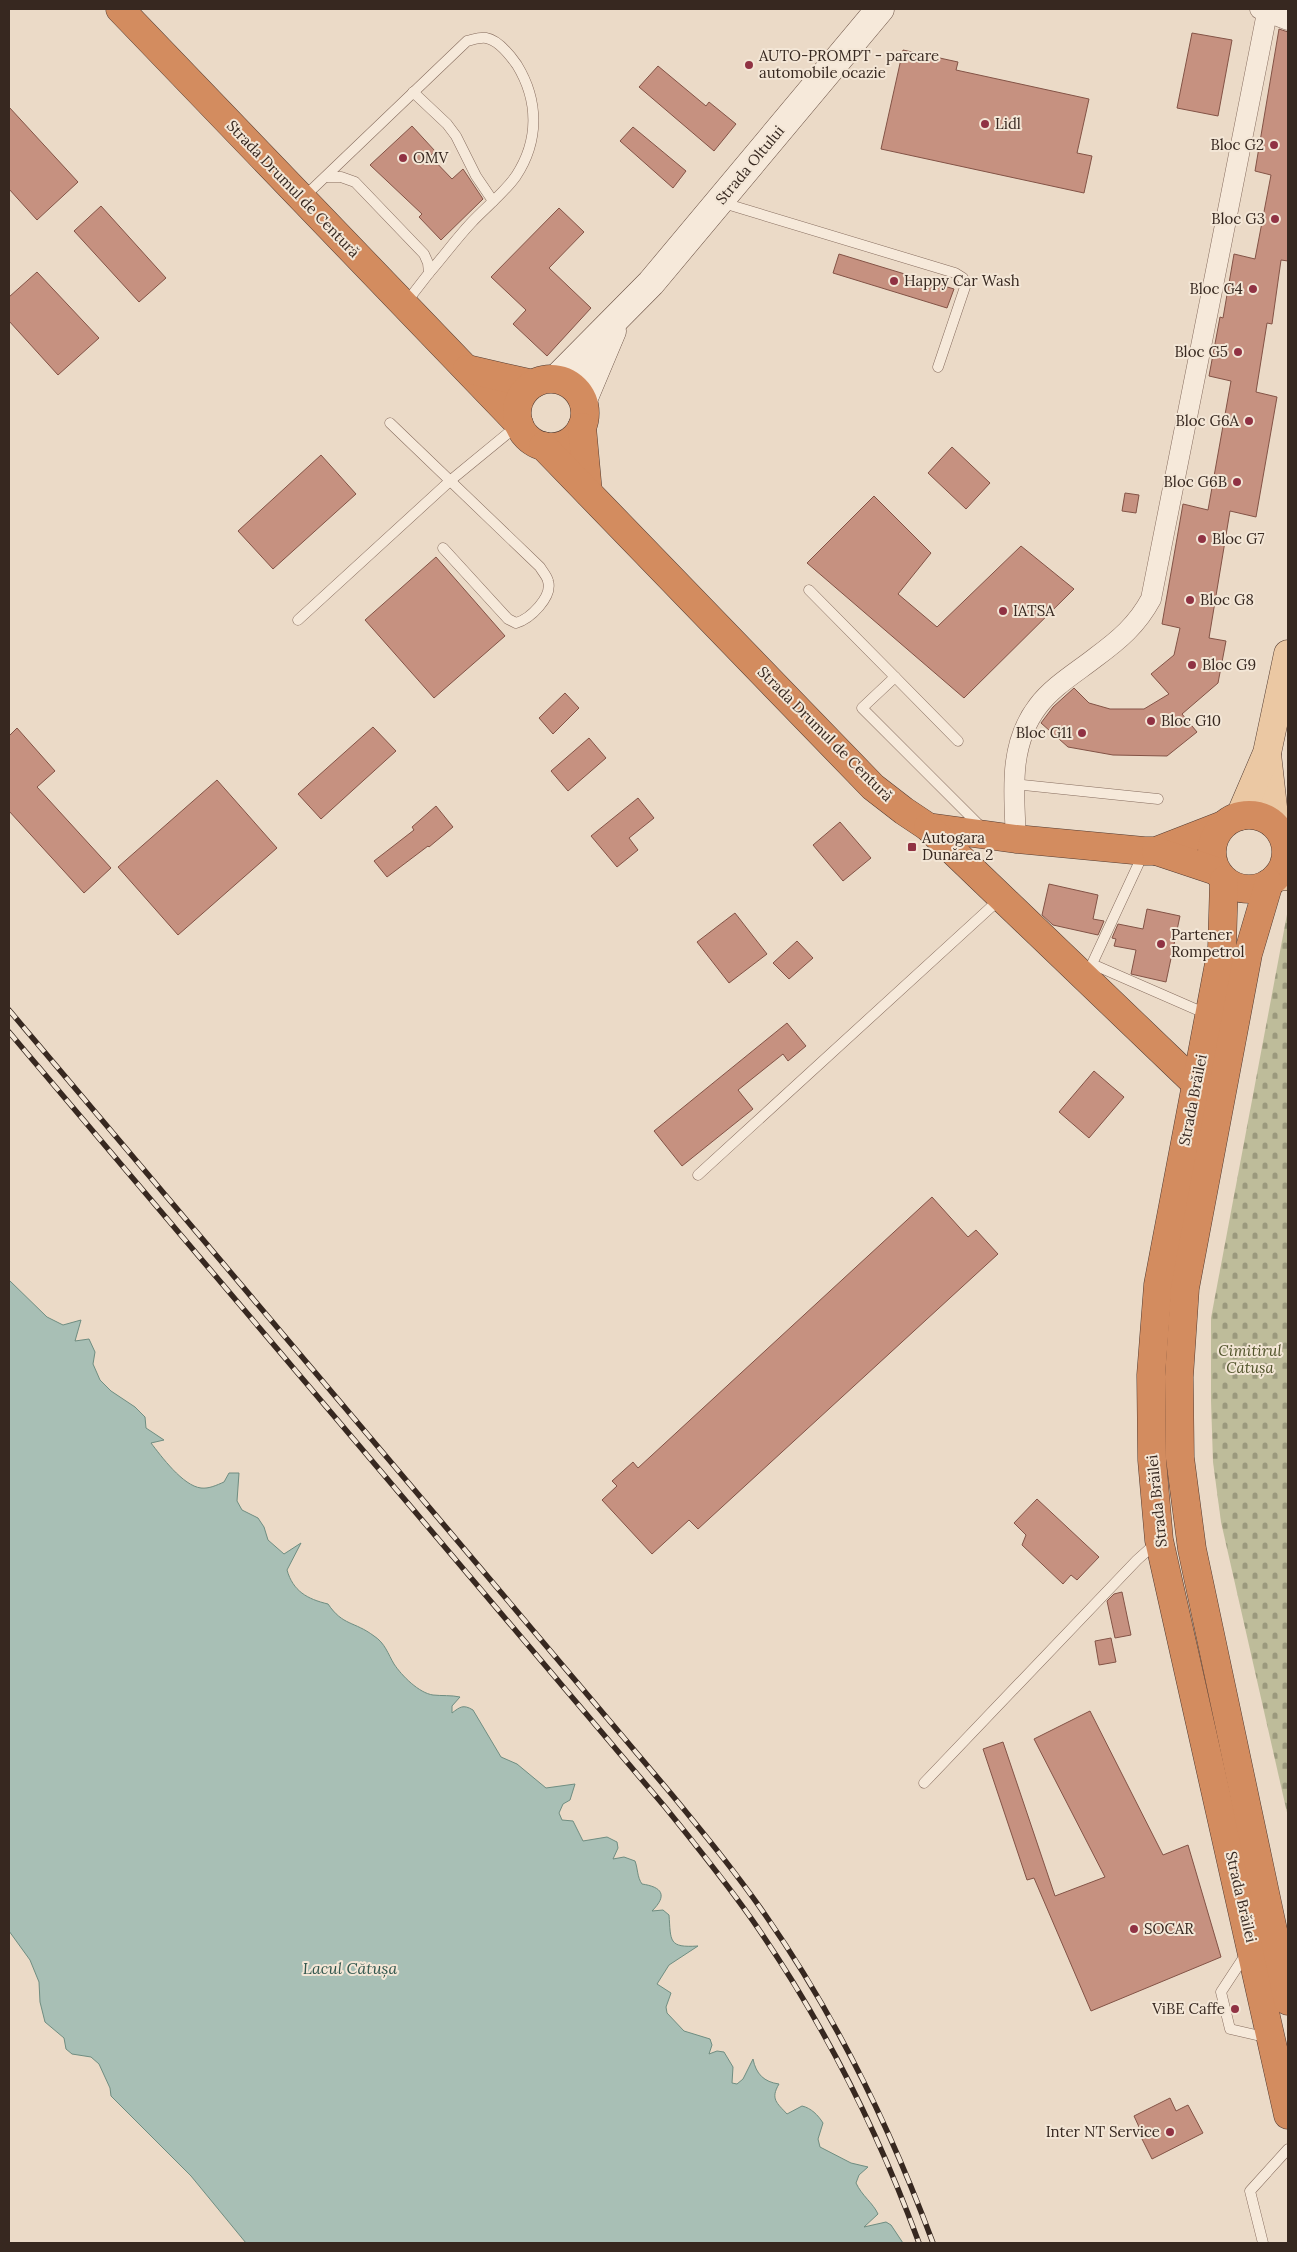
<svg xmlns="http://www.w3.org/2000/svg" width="1297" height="2252" font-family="Lora,serif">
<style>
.cemetery{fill:url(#cemetery-stones)}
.water{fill:#a8bfb5;stroke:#6f8d81}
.building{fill:#c69180;stroke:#835346}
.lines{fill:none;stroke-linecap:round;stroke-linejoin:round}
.lane-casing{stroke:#866c5e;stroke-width:11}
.street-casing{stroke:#866c5e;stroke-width:21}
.secondary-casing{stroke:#684e41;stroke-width:29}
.primary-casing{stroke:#543c32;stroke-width:29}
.highway-casing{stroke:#543c32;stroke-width:29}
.lane{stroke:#f6e9da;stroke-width:10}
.street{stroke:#f6e9da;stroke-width:20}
.secondary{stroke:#f6e9da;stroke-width:28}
.primary{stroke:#ebc8a3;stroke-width:28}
.highway{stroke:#d38c5f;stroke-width:28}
.rail-casing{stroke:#372820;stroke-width:5.5}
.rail{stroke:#f3e6d6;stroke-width:4;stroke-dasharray:11;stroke-linecap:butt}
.poi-dot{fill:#903243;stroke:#f3e6d6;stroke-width:2}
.labels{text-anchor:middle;stroke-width:4;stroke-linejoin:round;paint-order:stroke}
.poi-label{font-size:15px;fill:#372820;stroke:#f3e6d6;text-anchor:start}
.street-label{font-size:15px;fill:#372820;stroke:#f3e6d6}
.park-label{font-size:15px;font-style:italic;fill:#4f5229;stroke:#f3e6d6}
.water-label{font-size:16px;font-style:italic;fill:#31564d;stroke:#f3e6d6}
</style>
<defs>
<pattern id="cemetery-stones" width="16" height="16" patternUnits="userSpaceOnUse" patternTransform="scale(1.25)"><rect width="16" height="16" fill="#bebc9a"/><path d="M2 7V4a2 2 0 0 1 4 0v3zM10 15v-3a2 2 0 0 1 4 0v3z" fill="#9b997d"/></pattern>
</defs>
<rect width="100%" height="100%" fill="#ebdac7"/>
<path class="cemetery" d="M 1288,909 L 1288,1817 L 1221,1522 L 1213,1462 L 1211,1401 L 1211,1318 Z"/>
<path class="water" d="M 9,1280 L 47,1317 L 63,1325 L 81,1320 L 75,1341 L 89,1339 L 95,1352 L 93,1364 L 100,1380 L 111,1391 L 135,1407 L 145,1417 L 146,1428 L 164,1440 L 151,1443 C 161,1456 183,1486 201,1488 C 209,1489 217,1485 224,1482 L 229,1473 L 239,1473 L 237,1501 L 242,1510 L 258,1518 L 264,1527 L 268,1540 L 284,1554 L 301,1543 L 287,1570 C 293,1591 307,1599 328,1604 C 343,1626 354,1621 374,1636 C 385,1643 388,1654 394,1664 C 402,1676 419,1693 433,1695 C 442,1696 451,1695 460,1697 L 452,1706 L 452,1713 C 460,1707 463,1704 473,1710 L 501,1757 L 517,1764 L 546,1788 L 575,1784 L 570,1800 L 563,1804 L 559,1813 L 562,1820 L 573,1821 L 583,1841 L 607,1837 L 617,1842 L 618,1848 L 613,1859 L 624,1857 L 635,1861 C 638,1869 637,1877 642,1884 C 662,1887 668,1895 652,1911 L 663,1910 L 669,1915 C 671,1941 668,1948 698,1946 L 669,1965 L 657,1984 L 671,1993 L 666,2007 L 667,2013 L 684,2031 L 710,2039 L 712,2045 L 709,2054 L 717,2051 L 724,2052 L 733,2067 L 732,2083 L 737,2084 L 743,2079 L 753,2059 C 756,2074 764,2082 779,2084 C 770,2099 777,2103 787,2114 L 802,2106 C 811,2108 818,2115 823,2123 L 818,2139 L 820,2147 L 851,2163 L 868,2167 L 859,2175 L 856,2183 C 862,2196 873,2203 878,2214 L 864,2227 L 886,2222 L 891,2225 L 903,2243 L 246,2243 L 191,2176 L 111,2096 L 110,2088 L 99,2064 L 91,2057 L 72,2054 L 66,2049 L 64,2038 L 45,2022 L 40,2002 L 39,1982 L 30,1960 L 9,1931 Z"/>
<g class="building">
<path d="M 1279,29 L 1288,32 L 1288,261 L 1281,260 L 1272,324 L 1267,323 L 1256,392 L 1277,397 L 1256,517 L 1230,511 L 1209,638 L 1226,641 L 1218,683 L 1182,714 L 1197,732 L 1167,756 L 1113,755 L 1068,747 L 1041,723 L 1053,707 L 1074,688 L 1089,703 L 1110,709 L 1144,709 L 1169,694 L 1151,674 L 1174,655 L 1180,628 L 1162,624 L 1183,504 L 1208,510 L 1231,381 L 1209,376 L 1220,317 L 1223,318 L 1234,254 L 1255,259 L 1271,175 L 1255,171 Z"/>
<path d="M 1192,33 L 1232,40 L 1218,116 L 1177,108 Z"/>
<path d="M 903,50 L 958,62 L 956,70 L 1089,99 L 1077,153 L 1092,156 L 1084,193 L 881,149 Z"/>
<path d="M 658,66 L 706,106 L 709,102 L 736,124 L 714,151 L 639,87 Z"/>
<path d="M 9,107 L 78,182 L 37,220 L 9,189 Z"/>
<path d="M 412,126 L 435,151 L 430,156 L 452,179 L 463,169 L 483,199 L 441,240 L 419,217 L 422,214 L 370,165 Z"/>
<path d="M 633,127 L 686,171 L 673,188 L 620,141 Z"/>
<path d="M 101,206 L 166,278 L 139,302 L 74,231 Z"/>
<path d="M 559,208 L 584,232 L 549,268 L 591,308 L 547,356 L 513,324 L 526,310 L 491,277 Z"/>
<path d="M 839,254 L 954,289 L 947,308 L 833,273 Z"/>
<path d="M 37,272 L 99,338 L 58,375 L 9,321 L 9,297 Z"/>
<path d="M 952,447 L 990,483 L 966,509 L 928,473 Z"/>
<path d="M 321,455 L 356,494 L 273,569 L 238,531 Z"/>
<path d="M 1125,493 L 1139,495 L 1136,513 L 1122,511 Z"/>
<path d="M 874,496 L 931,553 L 898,594 L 937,627 L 1021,546 L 1074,589 L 964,698 L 807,563 Z"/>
<path d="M 436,557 L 505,636 L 434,698 L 365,620 Z"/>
<path d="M 565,693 L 579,708 L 553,734 L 539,718 Z"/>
<path d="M 373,727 L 396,751 L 321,819 L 298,794 Z"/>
<path d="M 17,728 L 55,771 L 37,787 L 111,868 L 84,893 L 9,811 L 9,736 Z"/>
<path d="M 589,738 L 606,758 L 568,791 L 551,771 Z"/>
<path d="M 217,780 L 277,848 L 178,935 L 118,867 Z"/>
<path d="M 638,798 L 654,818 L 629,838 L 638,850 L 617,867 L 591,836 Z"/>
<path d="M 436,806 L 453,827 L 429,847 L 428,846 L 387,877 L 374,861 L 414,830 L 412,827 Z"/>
<path d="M 840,822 L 871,858 L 843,881 L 813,845 Z"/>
<path d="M 1049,884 L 1098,895 L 1093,919 L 1104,921 L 1098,935 L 1053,925 L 1042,915 Z"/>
<path d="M 1147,909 L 1180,916 L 1166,982 L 1131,974 L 1136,950 L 1114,946 L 1116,939 L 1112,938 L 1118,924 L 1143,929 Z"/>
<path d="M 735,913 L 767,954 L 729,983 L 697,942 Z"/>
<path d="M 797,941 L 813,958 L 789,979 L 773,963 Z"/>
<path d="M 787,1023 L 806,1046 L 788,1061 L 783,1054 L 738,1090 L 753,1109 L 682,1166 L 654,1131 Z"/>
<path d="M 1094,1071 L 1124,1097 L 1089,1138 L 1059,1112 Z"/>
<path d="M 932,1197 L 968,1237 L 976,1230 L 998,1254 L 698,1529 L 689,1520 L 652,1554 L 602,1500 L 617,1486 L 612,1481 L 633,1462 L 638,1468 Z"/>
<path d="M 1037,1499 L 1099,1557 L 1077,1580 L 1071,1575 L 1063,1584 L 1022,1545 L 1026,1535 L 1014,1523 Z"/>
<path d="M 1122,1592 L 1131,1635 L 1115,1638 L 1107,1601 L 1114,1594 Z"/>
<path d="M 1111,1638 L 1116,1662 L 1099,1665 L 1095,1641 Z"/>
<path d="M 1090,1711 L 1163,1855 L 1188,1845 L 1221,1957 L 1091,2011 L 1034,1878 L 1027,1880 L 983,1749 L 1003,1742 L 1055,1896 L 1105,1877 L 1034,1739 Z"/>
<path d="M 1170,2098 L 1176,2111 L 1188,2105 L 1203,2133 L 1152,2159 L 1138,2131 L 1140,2129 L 1134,2116 Z"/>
</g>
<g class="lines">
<g class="lane-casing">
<g id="lane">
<path d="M 413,92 L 447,124 L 456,136 L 476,176 L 493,201"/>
<path d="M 326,177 L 341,177 L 355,182 L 424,254 L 428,263 L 429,273 L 405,304"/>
<path d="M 304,197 L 467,41 C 472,40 480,37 486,38 C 498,40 510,55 517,65 C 539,101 539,141 516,176 C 504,193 485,208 471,223 C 456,239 443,257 429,273"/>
<path d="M 720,202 L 955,273 L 963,278 L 965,287 L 938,367"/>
<path d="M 390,423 L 540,567 C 542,571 547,576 548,581 C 553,597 530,619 516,623 L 508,619 L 443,548"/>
<path d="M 809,590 L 895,677"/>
<path d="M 298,620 L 451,480 L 518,425"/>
<path d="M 958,741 L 895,677 L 862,708 L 983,829"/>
<path d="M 1013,784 L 1158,799"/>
<path d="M 1144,852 L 1092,964 L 1209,1015"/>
<path d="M 698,1175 L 1001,898"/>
<path d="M 924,1783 L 1137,1560 L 1156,1543"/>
<path d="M 1242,1960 L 1221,1992 L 1230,2029 L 1269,2038"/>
<path d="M 1263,2243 L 1250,2191 L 1288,2149"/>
</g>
</g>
<g class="street-casing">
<g id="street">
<path d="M 1260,9 L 1288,20"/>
<path d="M 1016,839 C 1014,793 1008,745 1038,706 C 1053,686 1077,672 1096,657 C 1119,640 1137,625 1151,599 L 1267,13"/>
</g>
</g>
<g class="secondary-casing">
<g id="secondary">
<path d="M 556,379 L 651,283 L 880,9"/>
<path d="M 583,400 L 612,331"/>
</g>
</g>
<g class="primary-casing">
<g id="primary">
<path d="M 1267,754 L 1275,825"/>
<path d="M 1240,816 L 1267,753 L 1288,654"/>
<path d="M 1276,877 L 1288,876"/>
</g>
</g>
<g class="highway-casing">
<g id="highway">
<path d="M 120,9 L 519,424"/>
<path d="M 467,369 L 533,384"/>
<circle cx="551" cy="413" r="34"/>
<path d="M 582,427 L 588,492"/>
<path d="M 543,446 L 873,787 L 904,811 L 928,827 L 1016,839 L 1144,851 L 1156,851 L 1223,825"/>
<circle cx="1249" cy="852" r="37"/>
<path d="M 928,827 L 1196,1084"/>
<path d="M 1156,851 L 1216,871"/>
<path d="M 1224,880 L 1222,948 L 1158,1285 L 1151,1375 L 1152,1460 L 1159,1540 L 1288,2115"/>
<path d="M 1269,883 L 1248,954 L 1185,1288 L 1179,1377 L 1180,1458 L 1192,1549 L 1288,2001"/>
</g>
</g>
<use href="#lane" class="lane"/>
<use href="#street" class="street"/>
<use href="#secondary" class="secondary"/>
<use href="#primary" class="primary"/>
<use href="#highway" class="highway"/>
<g class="rail-casing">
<g id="rail">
<path d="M 9,1010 L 673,1796 C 705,1835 737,1874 766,1916 C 837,2018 890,2127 933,2243"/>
<path d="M 9,1032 L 665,1807 C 695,1844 725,1881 753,1921 C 821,2019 878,2131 919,2243"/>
</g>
</g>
<use href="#rail" class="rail"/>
</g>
<g class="poi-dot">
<circle cx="749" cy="65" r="5"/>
<circle cx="985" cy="124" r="5"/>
<circle cx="1274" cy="145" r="5"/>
<circle cx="403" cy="158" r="5"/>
<circle cx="1275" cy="219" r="5"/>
<circle cx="894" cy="281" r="5"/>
<circle cx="1253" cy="289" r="5"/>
<circle cx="1238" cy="352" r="5"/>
<circle cx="1249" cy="421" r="5"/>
<circle cx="1237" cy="482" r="5"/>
<circle cx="1202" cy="539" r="5"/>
<circle cx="1190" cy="600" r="5"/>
<circle cx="1003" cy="611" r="5"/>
<circle cx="1192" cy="665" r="5"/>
<circle cx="1151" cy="721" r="5"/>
<circle cx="1082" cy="733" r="5"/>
<rect x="907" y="842" width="10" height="10" rx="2.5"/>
<circle cx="1161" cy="944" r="5"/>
<circle cx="1134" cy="1929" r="5"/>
<circle cx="1235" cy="2009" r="5"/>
<circle cx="1170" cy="2132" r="5"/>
</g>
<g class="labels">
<g class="poi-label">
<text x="759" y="61">AUTO-PROMPT - parcare<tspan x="759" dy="17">automobile ocazie</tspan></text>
<text x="995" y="129">Lidl</text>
<text x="1264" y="150" text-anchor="end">Bloc G2</text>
<text x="413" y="163">OMV</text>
<text x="1265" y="224" text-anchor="end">Bloc G3</text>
<text x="904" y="286">Happy Car Wash</text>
<text x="1243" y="294" text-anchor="end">Bloc G4</text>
<text x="1228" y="357" text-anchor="end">Bloc G5</text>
<text x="1239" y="426" text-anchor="end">Bloc G6A</text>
<text x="1227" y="487" text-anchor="end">Bloc G6B</text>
<text x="1212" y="544">Bloc G7</text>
<text x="1200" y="605">Bloc G8</text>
<text x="1013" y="616">IATSA</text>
<text x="1202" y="670">Bloc G9</text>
<text x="1161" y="726">Bloc G10</text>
<text x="1072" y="738" text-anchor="end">Bloc G11</text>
<text x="922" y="843">Autogara<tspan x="922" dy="17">Dunărea 2</tspan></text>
<text x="1171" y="940">Partener<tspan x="1171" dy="17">Rompetrol</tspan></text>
<text x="1144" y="1934">SOCAR</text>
<text x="1225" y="2014" text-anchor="end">ViBE Caffe</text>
<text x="1160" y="2137" text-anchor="end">Inter NT Service</text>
</g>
<g class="street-label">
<text transform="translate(750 165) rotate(-50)" y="5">Strada Oltului</text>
<text transform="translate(293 189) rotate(46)" y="5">Strada Drumul de Centură</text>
<text transform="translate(825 734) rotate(45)" y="5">Strada Drumul de Centură</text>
<text transform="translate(1193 1100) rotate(-79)" y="5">Strada Brăilei</text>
<text transform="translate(1157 1501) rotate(-96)" y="5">Strada Brăilei</text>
<text transform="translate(1241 1897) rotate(77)" y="5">Strada Brăilei</text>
</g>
<g class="park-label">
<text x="1250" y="1356">Cimitirul<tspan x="1250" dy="17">Cătușa</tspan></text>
</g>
<g class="water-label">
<text x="350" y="1974">Lacul Cătușa</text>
</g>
</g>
<rect width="1297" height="2252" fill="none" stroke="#372820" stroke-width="20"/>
</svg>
